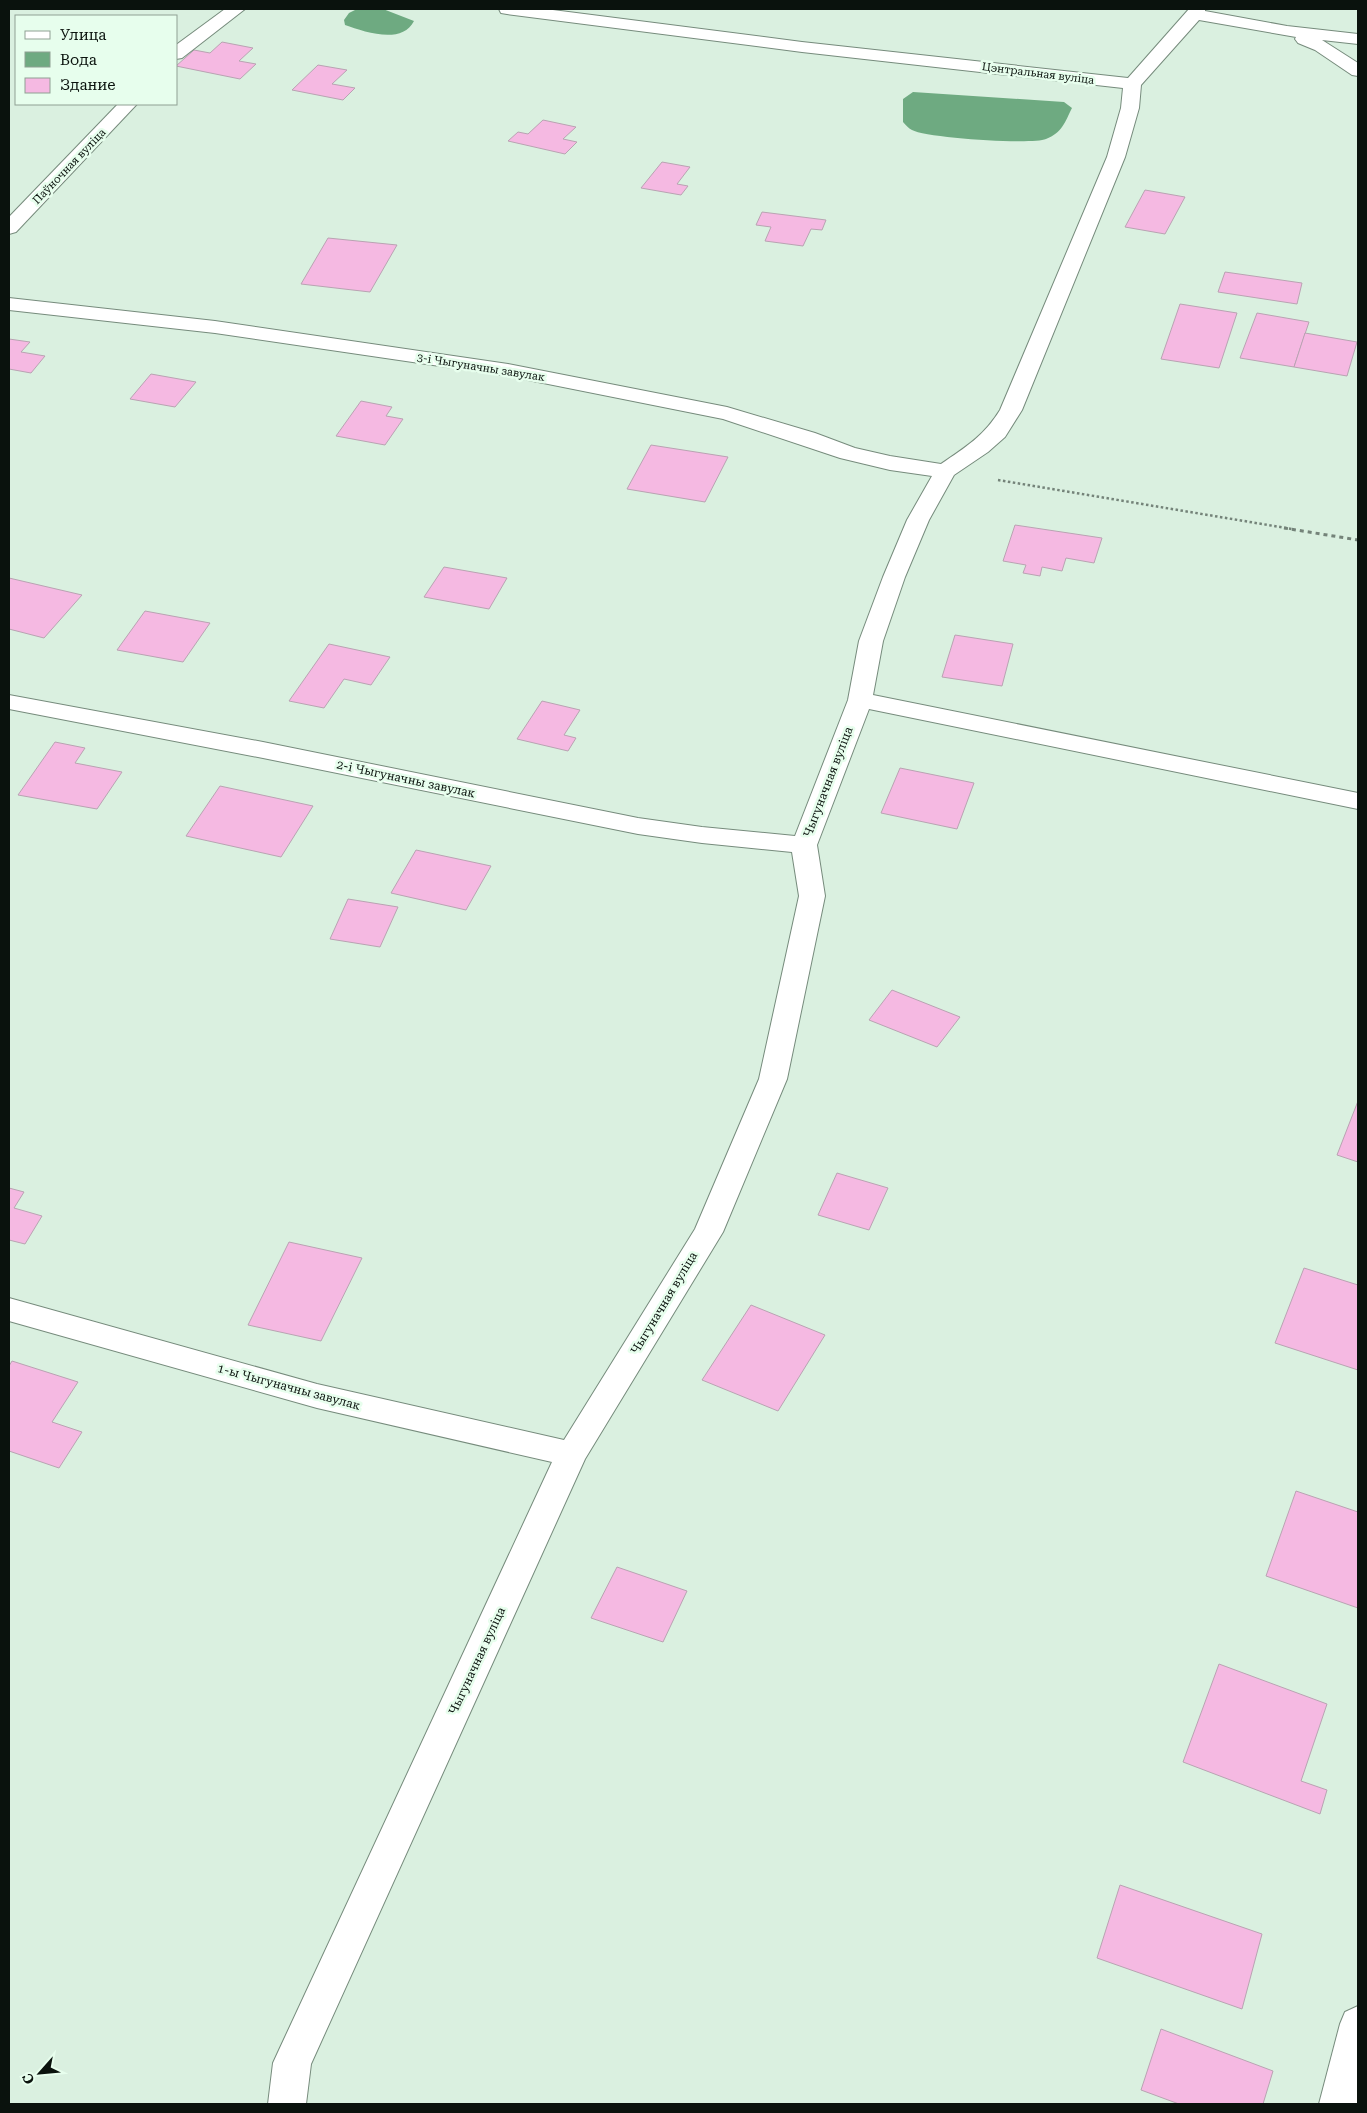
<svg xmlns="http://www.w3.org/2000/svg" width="1367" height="2113" font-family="'Roboto Serif',serif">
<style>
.water{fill:#6eaa81}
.building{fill:#f5b9e2;stroke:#b9a3b2}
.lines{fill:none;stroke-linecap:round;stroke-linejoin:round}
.minor-casing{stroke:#768b7c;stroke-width:2}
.path-far1{stroke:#748379;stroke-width:2.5;stroke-dasharray:2.5 2.5;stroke-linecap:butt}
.path{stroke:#748379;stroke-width:3;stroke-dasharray:4 4;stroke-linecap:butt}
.minor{fill:#fff;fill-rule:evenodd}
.labels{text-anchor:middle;stroke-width:5;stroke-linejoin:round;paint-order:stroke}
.far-street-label{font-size:11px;fill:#0a120d;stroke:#e7feed}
.street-label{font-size:12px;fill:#0a120d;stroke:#e7feed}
</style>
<rect width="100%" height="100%" fill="#daf0e0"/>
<g class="water">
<path d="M 357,9 L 383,9 L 414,21 C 402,45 365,32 345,25 L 344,20 L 349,13 Z"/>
<path d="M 913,92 L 1064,102 L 1072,108 C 1065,122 1062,133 1046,139 C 1032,145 926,138 912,130 C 909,129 906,125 903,122 L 903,99 Z"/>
</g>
<g class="building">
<path d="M 222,42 L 253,48 L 239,61 L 256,64 L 240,79 L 176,66 L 194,50 L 210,53 Z"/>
<path d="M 318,65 L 347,70 L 332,84 L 355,88 L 343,100 L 292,90 Z"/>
<path d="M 543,120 L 576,127 L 563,139 L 577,142 L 565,154 L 508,141 L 518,132 L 528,134 Z"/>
<path d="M 662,162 L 690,167 L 677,184 L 688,186 L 681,195 L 641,188 Z"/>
<path d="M 1145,190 L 1185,197 L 1165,234 L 1125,227 Z"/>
<path d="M 762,212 L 826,220 L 822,230 L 811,229 L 803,246 L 765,241 L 771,227 L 756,225 Z"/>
<path d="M 328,238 L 397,245 L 370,292 L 301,284 Z"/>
<path d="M 1225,272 L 1302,283 L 1297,304 L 1218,292 Z"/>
<path d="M 1180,304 L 1237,313 L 1219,368 L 1161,359 Z"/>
<path d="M 1257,313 L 1309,322 L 1294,367 L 1240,358 Z"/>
<path d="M 1305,333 L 1357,342 L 1347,376 L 1294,367 Z"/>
<path d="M 9,339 L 30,342 L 21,352 L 45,356 L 31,373 L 9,369 Z"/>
<path d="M 151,374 L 196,382 L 175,407 L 130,399 Z"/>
<path d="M 361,401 L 392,407 L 386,416 L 403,419 L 385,445 L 336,436 Z"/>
<path d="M 651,445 L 728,457 L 705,502 L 627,489 Z"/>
<path d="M 1015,525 L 1102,538 L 1094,563 L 1066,558 L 1062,571 L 1042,567 L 1040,576 L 1023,573 L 1026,565 L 1003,561 Z"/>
<path d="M 444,567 L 507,578 L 489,609 L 424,597 Z"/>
<path d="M 9,578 L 82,595 L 44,638 L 9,629 Z"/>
<path d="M 145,611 L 210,623 L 183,662 L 117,650 Z"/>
<path d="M 955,635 L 1013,644 L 1002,686 L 942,677 Z"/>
<path d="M 329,644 L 390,657 L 371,685 L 344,679 L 324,708 L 289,701 Z"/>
<path d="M 542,701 L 580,710 L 564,735 L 576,738 L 568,751 L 517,739 Z"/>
<path d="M 55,742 L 85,748 L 75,763 L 122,772 L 97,809 L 18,795 Z"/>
<path d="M 900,768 L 974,783 L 957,829 L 881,813 Z"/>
<path d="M 220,786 L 313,806 L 281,857 L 186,836 Z"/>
<path d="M 416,850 L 491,866 L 466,910 L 391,893 Z"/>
<path d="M 348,899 L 398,907 L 380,947 L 330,939 Z"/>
<path d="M 892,990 L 960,1017 L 937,1047 L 869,1020 Z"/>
<path d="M 1358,1101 L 1358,1162 L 1337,1155 Z"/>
<path d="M 837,1173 L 888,1188 L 869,1230 L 818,1215 Z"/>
<path d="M 9,1188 L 24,1192 L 14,1208 L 42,1216 L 25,1244 L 9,1240 Z"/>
<path d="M 289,1242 L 362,1258 L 321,1341 L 248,1325 Z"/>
<path d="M 1304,1268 L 1358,1285 L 1358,1370 L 1275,1343 Z"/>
<path d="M 751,1305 L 825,1335 L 778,1411 L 702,1380 Z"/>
<path d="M 12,1361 L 78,1382 L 52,1422 L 82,1432 L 59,1468 L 9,1451 L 9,1366 Z"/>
<path d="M 1296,1491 L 1358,1512 L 1358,1608 L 1266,1576 Z"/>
<path d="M 617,1567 L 687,1591 L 663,1642 L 591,1618 Z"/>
<path d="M 1219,1664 L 1327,1704 L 1301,1781 L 1327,1790 L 1320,1814 L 1183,1762 Z"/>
<path d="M 1120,1885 L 1262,1934 L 1242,2009 L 1097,1958 Z"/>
<path d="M 1161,2029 L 1273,2071 L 1263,2104 L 1179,2104 L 1141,2090 Z"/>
</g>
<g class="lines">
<g class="minor-casing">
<g id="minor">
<path d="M 225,9 L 245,9 L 182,58 L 176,59 L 176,45 Z"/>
<path d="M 499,9 L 545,9 L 802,42 L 1128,78 L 1189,9 L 1205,9 L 1205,11 L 1287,26 L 1358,34 L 1358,44 L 1322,40 L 1358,63 L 1358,76 L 1352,75 L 1315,50 L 1298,43 L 1295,39 L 1296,37 L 1199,20 L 1141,85 L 1139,108 L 1125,157 L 1022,410 L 1005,437 L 988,452 L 954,475 L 929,520 L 905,577 L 883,641 L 873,695 L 1358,793 L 1358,809 L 869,709 L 817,845 L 825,896 L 787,1079 L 723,1232 L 585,1459 L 311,2064 L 306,2104 L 268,2104 L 273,2063 L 279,2050 L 552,1462 L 317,1408 L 9,1321 L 9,1298 L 317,1384 L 564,1440 L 695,1229 L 759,1079 L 799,896 L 792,852 L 702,843 L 638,834 L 263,758 L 9,709 L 9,695 L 263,742 L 638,818 L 702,827 L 795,836 L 848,700 L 859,641 L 883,577 L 907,520 L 932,476 L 890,470 L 840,458 L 723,419 L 508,376 L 215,333 L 9,310 L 9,298 L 215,321 L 508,364 L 727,407 L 815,433 L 855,448 L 890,456 L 941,464 C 966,447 984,436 1000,410 L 1107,157 L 1121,108 L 1123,88 L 802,52 L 507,14 L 501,13 Z"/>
<path d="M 118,104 L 137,104 L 16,232 L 9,234 L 9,217 Z"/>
<path d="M 1358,2006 L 1357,2104 L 1319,2104 L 1340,2024 L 1345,2012 Z"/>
</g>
</g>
<path class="path-far1" d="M 998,480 L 1292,529"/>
<path class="path" d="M 1284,528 L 1358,540"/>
<use href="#minor" class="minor"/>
</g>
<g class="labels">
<g class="far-street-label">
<text transform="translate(1038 73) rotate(7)" y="4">Цэнтральная вуліца</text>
<text transform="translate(69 166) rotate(-46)" y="4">Паўночная вуліца</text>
<text transform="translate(481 367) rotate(9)" y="4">3-і Чыгуначны завулак</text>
</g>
<g class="street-label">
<text transform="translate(406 779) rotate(12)" y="4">2-і Чыгуначны завулак</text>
<text transform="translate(828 782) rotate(-69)" y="4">Чыгуначная вуліца</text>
<text transform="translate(664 1303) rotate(-59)" y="4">Чыгуначная вуліца</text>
<text transform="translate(289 1387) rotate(15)" y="4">1-ы Чыгуначны завулак</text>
<text transform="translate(477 1661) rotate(-65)" y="4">Чыгуначная вуліца</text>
</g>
</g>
<rect width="1367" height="2113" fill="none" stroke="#0a120d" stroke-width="20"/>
<rect x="15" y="15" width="162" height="90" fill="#e7feed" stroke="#8fa093"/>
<rect x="25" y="31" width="25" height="8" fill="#ffffff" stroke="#8fa093"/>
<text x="60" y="40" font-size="15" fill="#0a120d">Улица</text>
<rect x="25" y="52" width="25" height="15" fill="#6eaa81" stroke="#8fa093"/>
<text x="60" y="65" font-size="15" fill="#0a120d">Вода</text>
<rect x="25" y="78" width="25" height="15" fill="#f5b9e2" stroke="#8fa093"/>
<text x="60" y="90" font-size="15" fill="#0a120d">Здание</text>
<g transform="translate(40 2073) rotate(243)" stroke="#e7feed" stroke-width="4" paint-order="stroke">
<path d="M0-4L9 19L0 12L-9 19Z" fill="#0a120d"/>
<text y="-8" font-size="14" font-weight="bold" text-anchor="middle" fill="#0a120d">С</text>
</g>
</svg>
